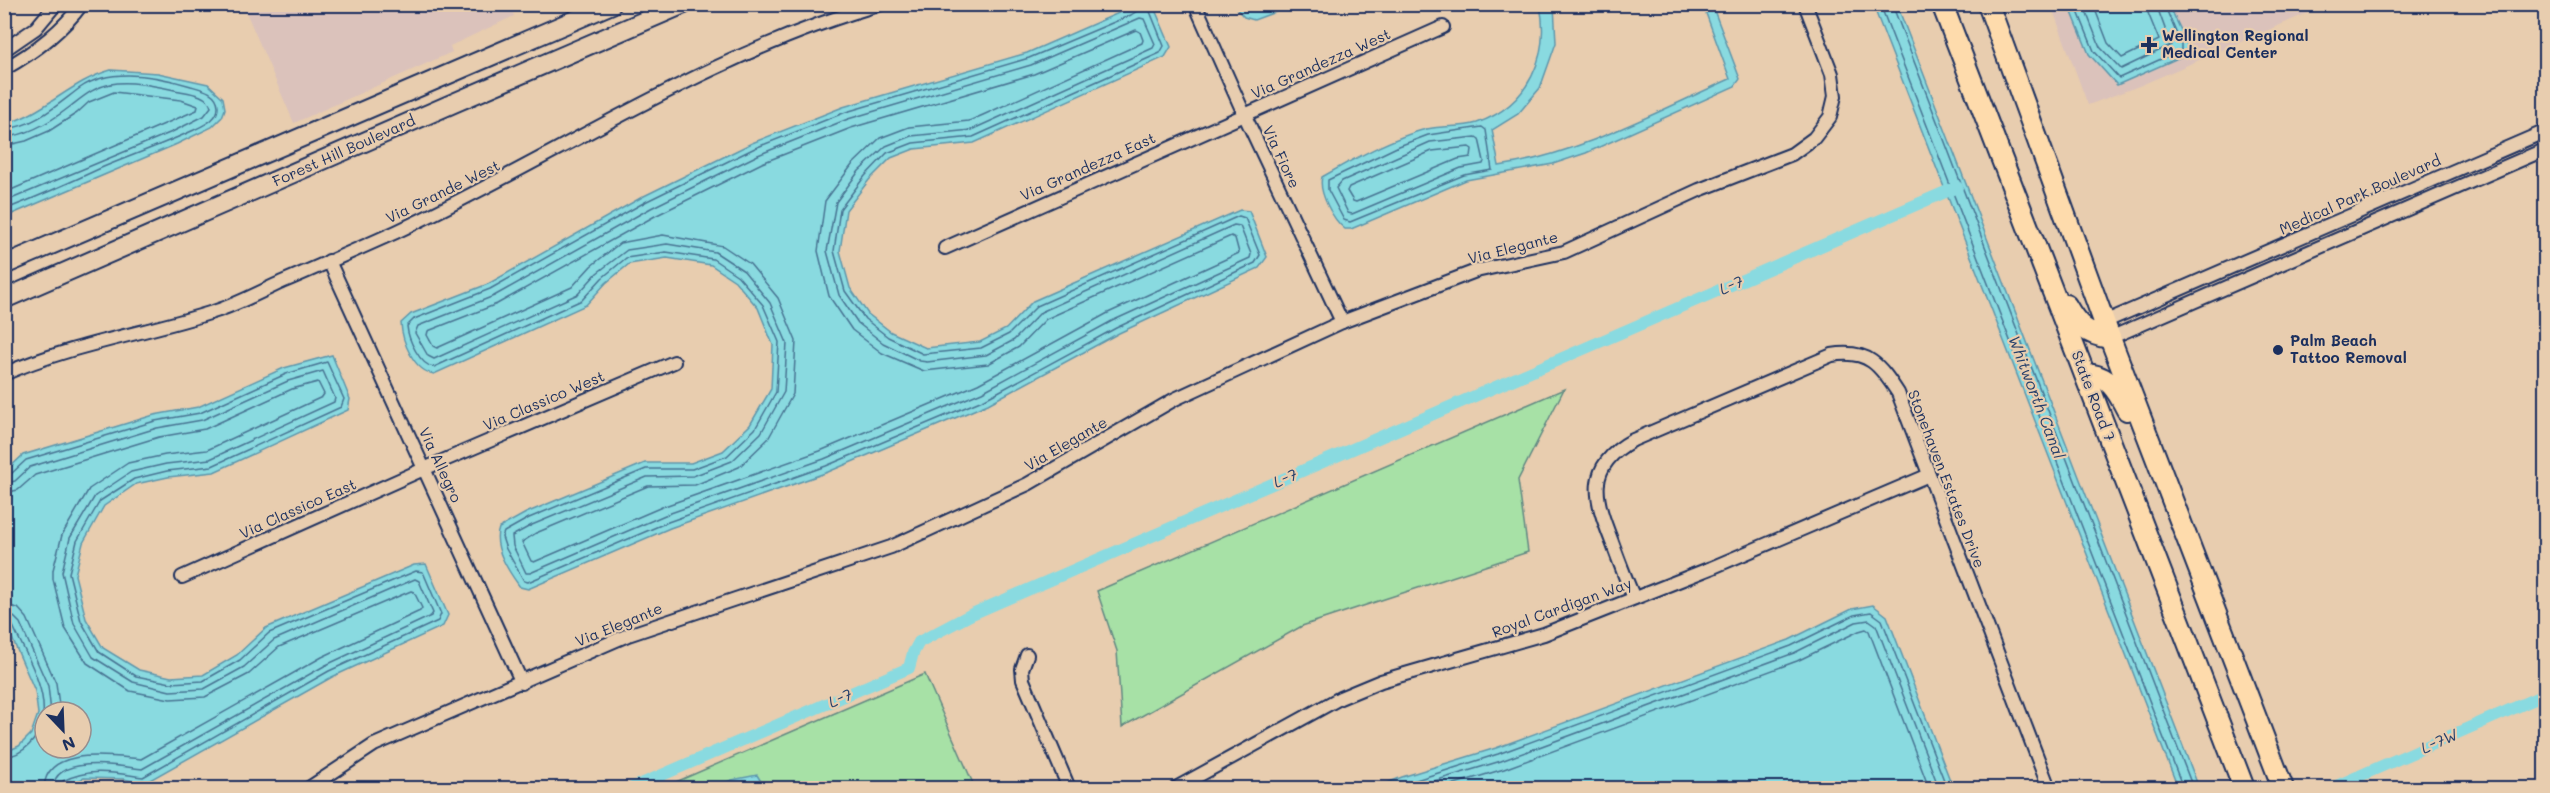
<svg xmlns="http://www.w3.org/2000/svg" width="2550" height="793" font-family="Mali,sans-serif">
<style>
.built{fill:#dbc2bb}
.green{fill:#a7e1a6;stroke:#618882;stroke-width:1.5}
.water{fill:#89dae0;stroke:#5d96ac;stroke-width:1.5;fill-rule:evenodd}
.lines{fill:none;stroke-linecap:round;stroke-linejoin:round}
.shore{stroke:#477392;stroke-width:1.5}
.canal{stroke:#89dae0;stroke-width:12}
.minor-casing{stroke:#1b2f5e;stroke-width:16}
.secondary-casing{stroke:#1b2f5e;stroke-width:22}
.primary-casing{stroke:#1b2f5e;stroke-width:24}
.minor{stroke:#e8cdaf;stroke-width:12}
.secondary{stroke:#e8cdaf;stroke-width:18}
.primary{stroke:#fedbac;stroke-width:20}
.poi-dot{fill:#1b2f5e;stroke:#e8cdaf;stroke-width:2}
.labels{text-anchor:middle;stroke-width:4.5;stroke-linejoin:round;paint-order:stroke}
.poi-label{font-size:15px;font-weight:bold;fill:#1b2f5e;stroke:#e8cdaf;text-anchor:start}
.street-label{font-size:15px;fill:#1b2f5e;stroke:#e8cdaf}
.water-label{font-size:16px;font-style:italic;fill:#26406b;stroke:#e8cdaf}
</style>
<rect width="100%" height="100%" fill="#e8cdaf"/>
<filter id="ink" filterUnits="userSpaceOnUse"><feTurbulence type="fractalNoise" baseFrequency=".0167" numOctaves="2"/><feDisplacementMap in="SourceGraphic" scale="12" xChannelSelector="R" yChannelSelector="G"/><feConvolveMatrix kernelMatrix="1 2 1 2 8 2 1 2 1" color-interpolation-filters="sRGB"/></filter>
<g filter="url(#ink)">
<g class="built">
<path d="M 509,4 L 514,16 L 450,46 L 452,52 L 294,123 L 243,5 Z"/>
<path d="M 2051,5 L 2326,5 L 2139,86 L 2088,105 Z"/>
</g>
<g class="green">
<path d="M 1564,389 L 1518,480 L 1528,552 L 1302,626 L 1122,727 L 1117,651 L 1097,591 Z"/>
<path d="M 925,674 L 975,788 L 662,788 Z"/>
</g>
<g class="water">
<path d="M 1137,5 L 1153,5 L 1171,47 L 1165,57 L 974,143 L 914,149 L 891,158 L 869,180 L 846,210 L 840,251 L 850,288 L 868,314 L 891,332 L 926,348 L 980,342 L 1006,329 L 1033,301 L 1240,210 L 1249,211 L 1267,257 L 1259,268 L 1119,333 L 988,404 L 828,472 L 670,528 L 528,589 L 520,587 C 509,572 492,547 499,528 L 526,513 L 645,463 L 691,463 L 723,451 L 750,425 L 771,389 L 773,345 L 758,308 L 735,281 L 711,265 L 667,258 L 629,264 L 606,283 L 586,305 L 434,374 C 414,371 402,342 401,323 L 411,314 L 488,284 L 644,196 L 752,143 L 843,107 L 1027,53 Z"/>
<path d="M 1233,5 L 1233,4 L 1294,5 L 1254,20 L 1244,17 Z"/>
<path d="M 1540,5 L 1554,5 L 1556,43 L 1540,88 L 1518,114 L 1492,130 L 1499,166 C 1580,154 1656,112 1730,79 L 1703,5 L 1712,5 L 1740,79 L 1735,86 L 1586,153 L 1553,164 L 1466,180 L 1351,229 L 1345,229 C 1333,220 1318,192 1322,177 C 1349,161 1396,136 1427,129 C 1443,125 1461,128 1477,123 C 1529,105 1550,56 1540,5 Z"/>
<path d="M 1873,5 L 1897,5 L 2199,788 L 2178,788 Z"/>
<path d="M 2069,5 L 2169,5 L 2187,43 L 2187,54 L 2117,85 L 2089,54 Z"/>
<path d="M 111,70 L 158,73 L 208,84 L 223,98 L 225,109 L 222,117 L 212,127 L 177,144 L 5,217 L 5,124 C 45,113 71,81 111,70 Z"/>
<path d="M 332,355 L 350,399 L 348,410 L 214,472 L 168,477 L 136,484 L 104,506 L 83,543 L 75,575 L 86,619 L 103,648 L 139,670 L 171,677 L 203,675 L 237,655 L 266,628 L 414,565 L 426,564 L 448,615 L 443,626 L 332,677 L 143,784 L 124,779 L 84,778 L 61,788 L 5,788 L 5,752 L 19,746 L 31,734 L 38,714 L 35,691 L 5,622 L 6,471 L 23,455 L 154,415 L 198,407 L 284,368 ZM 45,712 L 81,712 L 81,748 L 45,748 Z"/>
<path d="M 1873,605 L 1887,616 L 1953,788 L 1375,788 L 1402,777 L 1496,748 L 1789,640 L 1852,609 Z"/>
<path d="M 757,775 L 765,788 L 711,788 L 732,780 Z"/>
</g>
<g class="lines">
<g class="shore">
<path d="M 1138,4 L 1137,11 L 1131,15 L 1029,58 L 846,112 L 755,148 L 647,201 L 490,289 L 414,319 L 407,326 C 408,339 420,366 434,367 L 582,300 L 602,278 L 626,258 L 666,252 L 713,259 L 738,276 L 763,305 L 779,342 L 776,392 L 755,429 L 727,456 L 692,469 L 646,469 L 529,518 L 504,532 L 502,537 L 506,549 L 524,581 L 528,582 L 668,522 L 826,466 L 985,399 L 1116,328 L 1255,263 L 1260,255 L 1245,218 L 1239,216 L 1037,306 L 1009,334 L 981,348 L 923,354 L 888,337 L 865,319 L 845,291 L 834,251 L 840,209 L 865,176 L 887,153 L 913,143 L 973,137 L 1160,53 L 1164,46 L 1147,4"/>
<path d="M 1880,4 L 2183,788"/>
<path d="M 1892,4 L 2193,788"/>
<path d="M 2075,4 L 2094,51 L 2119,78 L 2181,50 L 2181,44 L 2164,4"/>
<path d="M 2083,4 L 2100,47 L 2121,69 L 2171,45 L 2156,4"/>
<path d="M 2093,4 L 2108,43 L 2122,58 L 2159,40 L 2148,13 L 2147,4"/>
<path d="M 1140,18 L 1144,19 L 1155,44 L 1153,48 L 971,130 L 911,136 L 886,146 L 859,171 L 836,202 L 827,251 L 839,295 L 858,323 L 883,343 L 920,361 L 927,362 L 986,355 L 1014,340 L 1041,312 L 1234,225 L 1240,226 L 1251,254 L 1250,258 L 1112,321 L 982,392 L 824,459 L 665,515 L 530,573 L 526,573 L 513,546 L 512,536 L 532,525 L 647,477 L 693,476 L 732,461 L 761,433 L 784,392 L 787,343 L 770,303 L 744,271 L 715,252 L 667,244 L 627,250 L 597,273 L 578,294 L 434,359 L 428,356 L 415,333 L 418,326 L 494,296 L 651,208 L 758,155 L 848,119 L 1031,65 Z"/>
<path d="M 1136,30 L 1140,32 L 1143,40 L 1142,43 L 983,115 L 969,121 L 909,127 L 880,138 L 852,165 L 825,201 L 818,251 L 829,296 L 852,330 L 882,353 L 924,371 L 988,364 L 1019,347 L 1046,319 L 1231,236 L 1235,238 L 1239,253 L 1108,313 L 978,384 L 820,451 L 662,507 L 534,562 L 531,561 L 522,542 L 536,533 L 648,486 L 695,485 L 739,467 L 768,439 L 793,394 L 796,341 L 778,298 L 750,264 L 723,246 L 663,235 L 620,243 L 591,266 L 572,287 L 437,348 L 433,346 L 427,335 L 428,331 L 497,304 L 655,216 L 762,163 L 851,128 L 1034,74 Z"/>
<path d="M 1482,127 L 1486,130 L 1492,170 L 1464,175 L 1350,222 L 1344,220 L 1328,190 L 1328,180 L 1399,146 L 1428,135 Z"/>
<path d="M 4,129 C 34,127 57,105 80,88 C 110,67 158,76 191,86 C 202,89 217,92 218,106 C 219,119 204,125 194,130 C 164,144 132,155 101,168 C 69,183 37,197 4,210"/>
<path d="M 4,137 C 28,136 53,120 71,106 C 84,96 94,87 111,84 C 132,80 160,87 180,91 C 191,93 208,95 211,107 L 204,116 L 172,132 L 4,202"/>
<path d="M 1476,137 L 1479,139 L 1484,161 L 1483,164 L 1461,168 L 1352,214 L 1348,213 L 1336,188 L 1342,181 L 1430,142 Z"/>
<path d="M 4,146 L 26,141 L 49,131 L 77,113 L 89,102 L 114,92 L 181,100 L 198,106 L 197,110 L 4,193"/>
<path d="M 1469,147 L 1472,149 L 1471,157 L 1458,159 L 1356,202 L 1353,201 L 1347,191 L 1349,187 L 1432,151 Z"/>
<path d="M 4,476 L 10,475 L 26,460 L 155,421 L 200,413 L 286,374 L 327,362 L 344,399 L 341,407 L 212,466 L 167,471 L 134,479 L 100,501 L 77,541 L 69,573 L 81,621 L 99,652 L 136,676 L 171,683 L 203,681 L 240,660 L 269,633 L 416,571 L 423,572 L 441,614 L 438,621 L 329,671 L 143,777 C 114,773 91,767 63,781 L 60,788"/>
<path d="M 4,484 L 15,481 L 30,467 L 157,428 L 202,420 L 288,381 L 323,371 L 335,398 L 334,402 L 210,459 L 166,464 L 131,472 L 95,496 L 70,538 L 62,572 L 74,624 L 93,657 L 133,682 L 170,691 L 204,689 L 244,667 L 274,640 L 415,579 L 419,581 L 433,613 L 431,616 L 326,665 L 142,769 C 121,766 55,754 53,788"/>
<path d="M 4,493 L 18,490 L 35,475 L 159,437 L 205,429 L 292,389 L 318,382 L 324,394 L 322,397 L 207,450 L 165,455 L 128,463 L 89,489 L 62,535 L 53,570 L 53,579 L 65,628 L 87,663 L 130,691 L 170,699 L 205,697 L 249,674 L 279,647 L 411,591 L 414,592 L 422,608 L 420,611 L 322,657 L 141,759 C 114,757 46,745 44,788"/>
<path d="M 4,605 L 18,608 L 27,618 L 56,683 L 60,712"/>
<path d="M 4,614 L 13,616 L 20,623 L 48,686 L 51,712"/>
<path d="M 4,622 L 13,626 C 28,660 63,712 29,745 C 22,752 14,756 4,757"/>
<path d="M 1391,788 L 1498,754 L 1791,646 L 1854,615 L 1871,612 L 1882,620 L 1947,788"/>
<path d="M 1411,788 L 1501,761 L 1794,653 L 1856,622 L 1869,620 L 1876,625 L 1939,788"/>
<path d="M 1441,788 L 1504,769 L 1797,661 L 1859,631 L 1866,629 L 1869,631 L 1929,788"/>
</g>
<g class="canal">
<path d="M 632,788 L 909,668 L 913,653 L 919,642 L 972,614 L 1957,187"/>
<path d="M 2332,788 L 2546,694"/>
</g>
<g class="minor-casing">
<g id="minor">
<path d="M 1195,4 L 1244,114 L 1342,322"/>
<path d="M 4,50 L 36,28 L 56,4"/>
<path d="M 4,69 C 33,53 62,31 82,4"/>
<path d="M 945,248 L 1443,27"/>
<path d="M 329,261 L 522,683"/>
<path d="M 2104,322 L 2546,131"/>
<path d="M 2110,338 L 2546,149"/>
<path d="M 4,374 C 72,344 145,334 216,311 C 238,304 260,292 282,282 C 320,266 358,249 396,232 C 558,156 707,54 881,4"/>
<path d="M 182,577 L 426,468 L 674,362"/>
<path d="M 1634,598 C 1626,580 1619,561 1612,542 C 1595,499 1584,467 1633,440 L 1832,355 C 1868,349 1880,365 1898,393 L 2049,788"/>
<path d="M 1027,655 L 1022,669 L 1023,680 L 1069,788"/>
<path d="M 309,788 L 374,745 L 628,635 L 891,547 L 1028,484 L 1175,399 L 1342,322 L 1476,271 L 1564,252 L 1699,190 L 1792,154 L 1814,138 L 1830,117 L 1835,96 L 1832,74 L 1805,4"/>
<path d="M 1176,788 L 1340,698 L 1381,681 L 1544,634 L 1711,568 L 1929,475"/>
</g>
</g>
<g class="secondary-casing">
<g id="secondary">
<path d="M 4,265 L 612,4"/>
<path d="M 4,299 L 456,102 L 684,4"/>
</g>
</g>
<g class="primary-casing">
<g id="primary">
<path d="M 1942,4 L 2244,788"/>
<path d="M 1988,4 L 2110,338 L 2283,788"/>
<path d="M 2066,305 C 2077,325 2087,335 2110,338"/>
<path d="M 2085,374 C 2109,375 2117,390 2127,410"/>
</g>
</g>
<use href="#minor" class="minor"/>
<use href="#secondary" class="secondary"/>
<use href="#primary" class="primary"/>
</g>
</g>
<g class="poi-dot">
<path d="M2146 36h6v6h6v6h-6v6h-6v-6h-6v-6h6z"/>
<circle cx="2278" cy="350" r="6"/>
</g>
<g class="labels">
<g class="poi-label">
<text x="2162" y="41">Wellington Regional<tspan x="2162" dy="17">Medical Center</tspan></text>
<text x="2290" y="346">Palm Beach<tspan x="2290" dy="17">Tattoo Removal</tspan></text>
</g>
<g class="street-label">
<text transform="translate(1321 64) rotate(-24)" y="5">Via Grandezza West</text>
<text transform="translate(344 151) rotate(-24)" y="5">Forest Hill Boulevard</text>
<text transform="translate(1281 157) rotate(65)" y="5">Via Fiore</text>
<text transform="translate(1088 167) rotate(-24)" y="5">Via Grandezza East</text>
<text transform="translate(443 192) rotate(-26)" y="5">Via Grande West</text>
<text transform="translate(2360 195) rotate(-24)" y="5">Medical Park Boulevard</text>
<text transform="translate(1513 248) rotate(-14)" y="5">Via Elegante</text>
<text transform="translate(2093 396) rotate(69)" y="5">State Road 7</text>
<text transform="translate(544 401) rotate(-23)" y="5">Via Classico West</text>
<text transform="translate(1066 444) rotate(-30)" y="5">Via Elegante</text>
<text transform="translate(440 465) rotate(65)" y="5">Via Allegro</text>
<text transform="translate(1946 479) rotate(69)" y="5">Stonehaven Estates Drive</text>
<text transform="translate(298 509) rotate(-24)" y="5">Via Classico East</text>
<text transform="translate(1562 608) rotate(-20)" y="5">Royal Cardigan Way</text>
<text transform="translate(619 625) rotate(-22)" y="5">Via Elegante</text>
</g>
<g class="water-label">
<text transform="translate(1731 285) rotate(-23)" y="6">L-7</text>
<text transform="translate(2037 397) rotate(69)" y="6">Whitworth Canal</text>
<text transform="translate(1285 478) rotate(-23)" y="6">L-7</text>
<text transform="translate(840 698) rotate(-24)" y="6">L-7</text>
<text transform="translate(2439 741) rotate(-24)" y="6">L-7W</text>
</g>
</g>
<rect width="2550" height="793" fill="none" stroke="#e8cdaf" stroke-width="24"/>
<rect x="12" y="12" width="2526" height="769" fill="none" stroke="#1b2f5e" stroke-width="2" filter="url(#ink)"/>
<g transform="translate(63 730) rotate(157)"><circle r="28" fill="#e8cdaf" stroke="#968e8f" stroke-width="1.5"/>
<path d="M0-4.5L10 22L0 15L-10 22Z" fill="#1b2f5e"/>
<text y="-9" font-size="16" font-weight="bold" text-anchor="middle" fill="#1b2f5e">N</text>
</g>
</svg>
